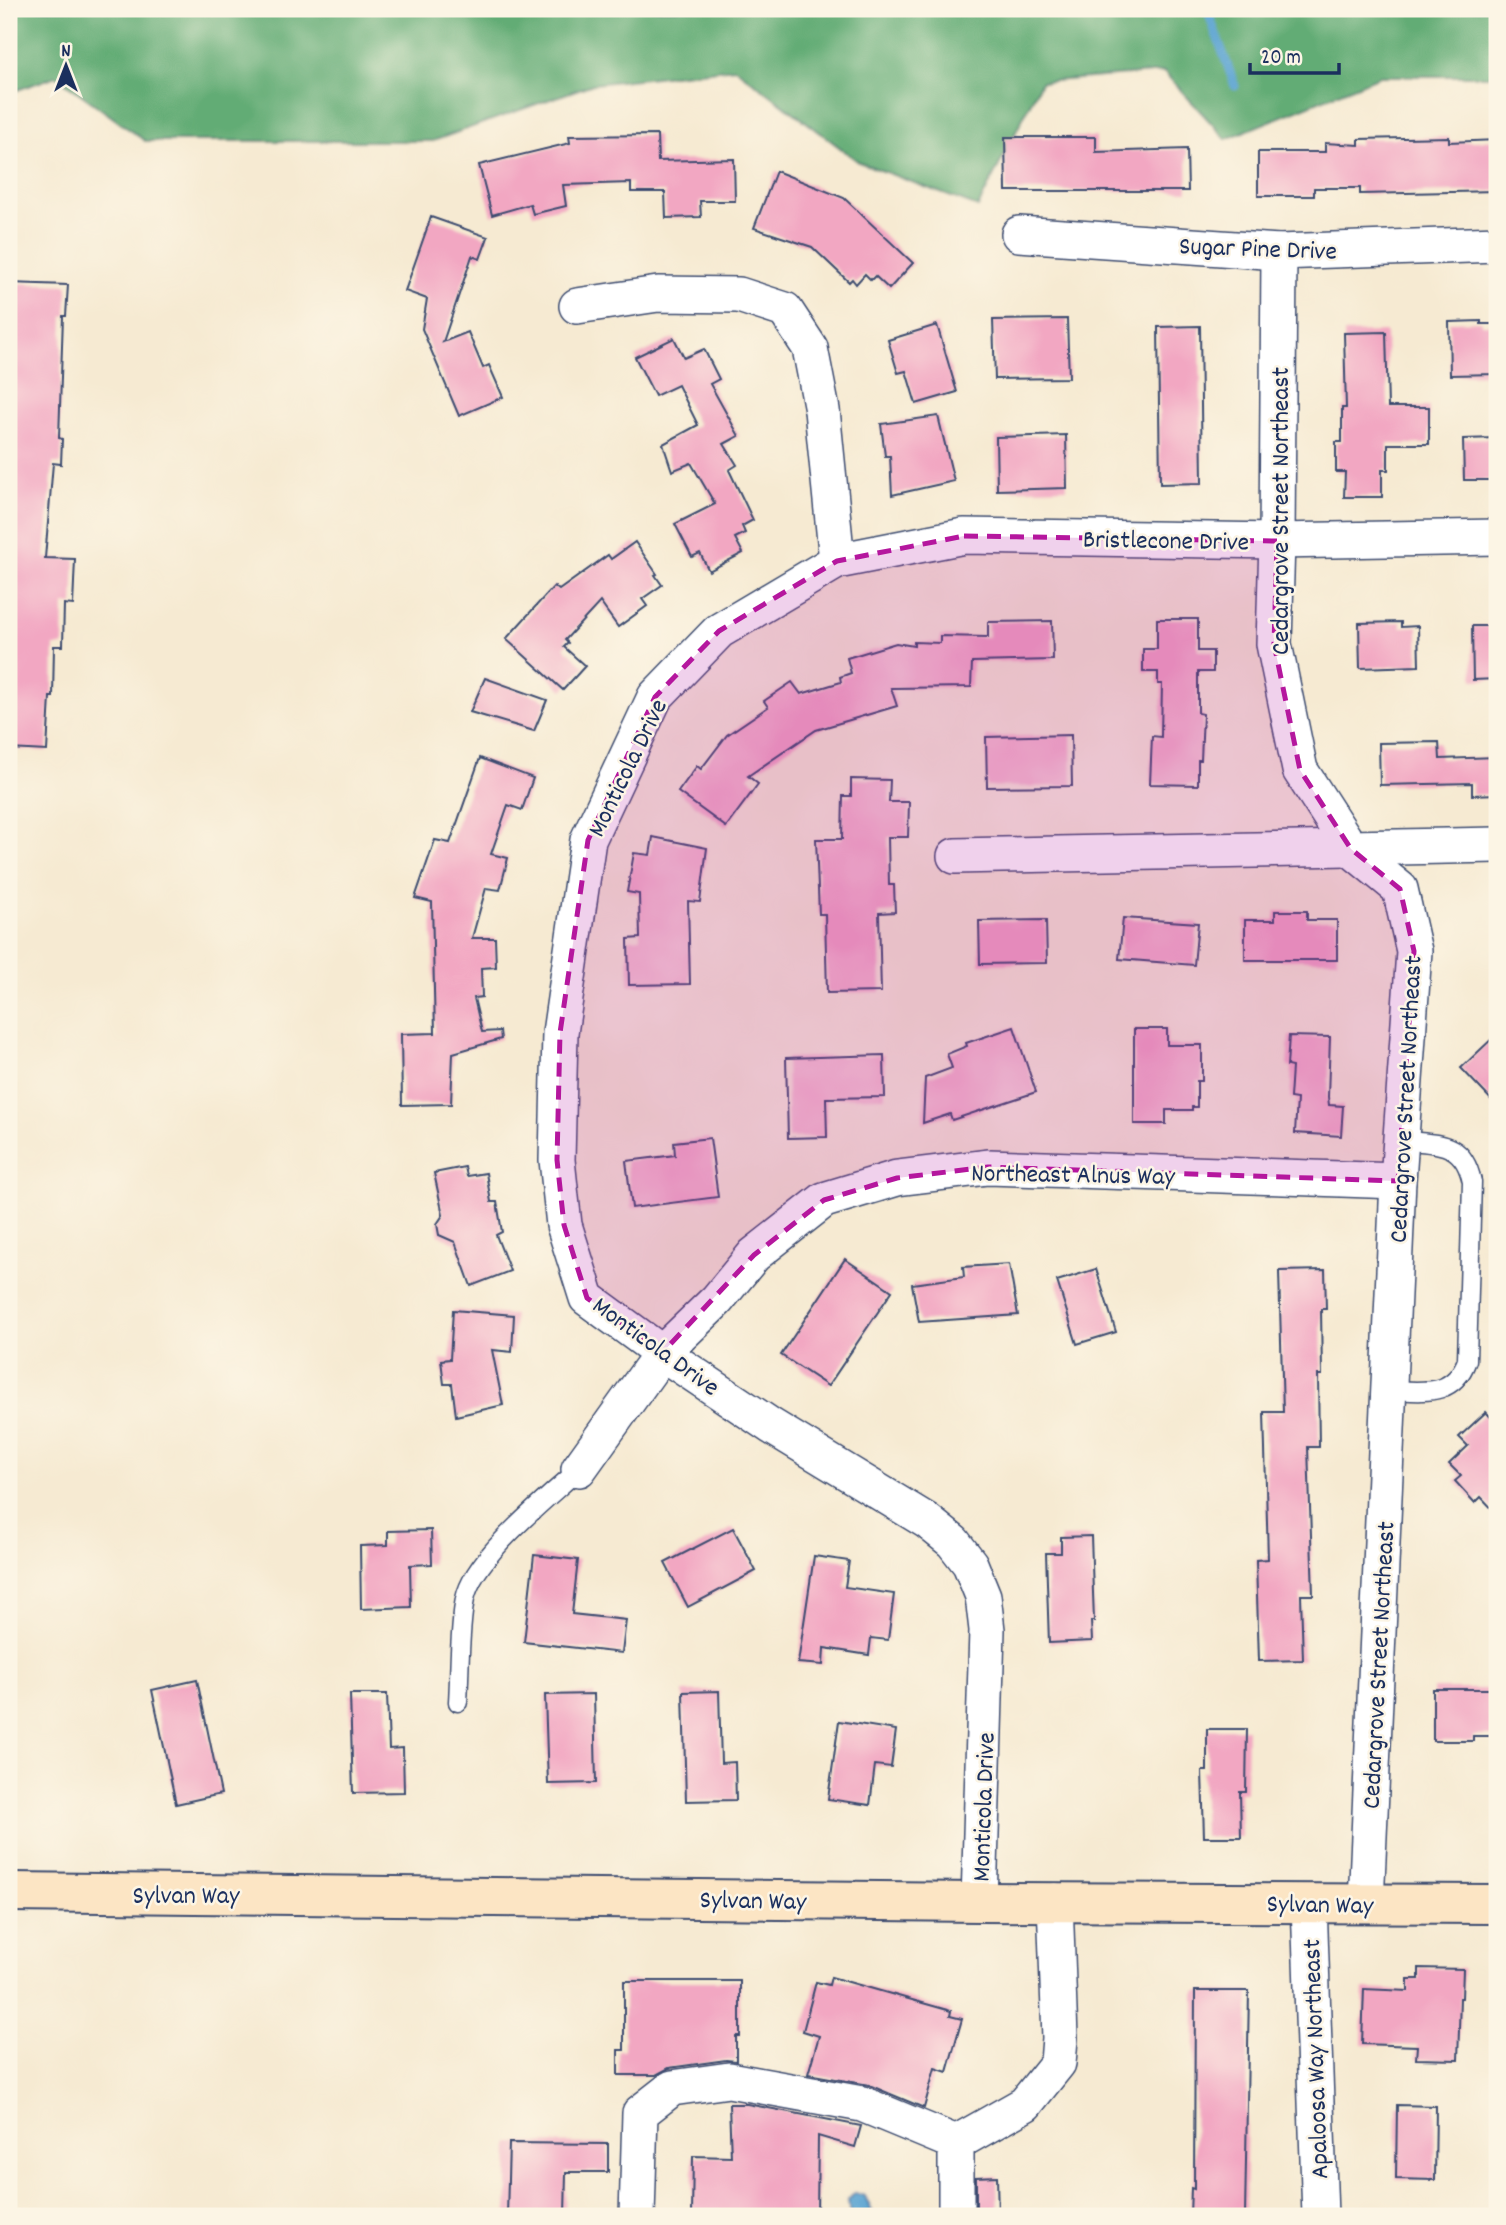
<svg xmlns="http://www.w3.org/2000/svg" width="1506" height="2225" font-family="Dekko,sans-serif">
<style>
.forest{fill:#62ac74;stroke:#3e6e69;stroke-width:2}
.water{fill:#5ba4d2;stroke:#3b6a98;stroke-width:2}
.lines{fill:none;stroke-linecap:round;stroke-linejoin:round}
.stream{stroke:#5ba4d2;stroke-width:9}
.building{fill:#f2a7c2}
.lane-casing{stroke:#3c4b6f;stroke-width:21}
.street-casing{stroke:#3c4b6f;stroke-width:38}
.secondary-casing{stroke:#3c4b6f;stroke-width:42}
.lane{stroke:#fff;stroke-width:18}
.street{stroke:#fff;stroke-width:35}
.secondary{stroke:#fce5c4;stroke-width:38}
.marked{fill:#b5179e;fill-opacity:0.2;stroke:#b5179e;stroke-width:5;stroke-dasharray:14 9;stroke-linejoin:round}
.labels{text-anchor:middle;stroke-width:5;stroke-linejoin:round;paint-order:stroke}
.street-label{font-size:26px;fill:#1b2f5e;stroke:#fcf5e5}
</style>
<rect width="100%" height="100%" fill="#fcf5e5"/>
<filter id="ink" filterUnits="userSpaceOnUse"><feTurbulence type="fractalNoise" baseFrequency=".0143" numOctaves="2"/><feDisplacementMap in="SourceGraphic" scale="14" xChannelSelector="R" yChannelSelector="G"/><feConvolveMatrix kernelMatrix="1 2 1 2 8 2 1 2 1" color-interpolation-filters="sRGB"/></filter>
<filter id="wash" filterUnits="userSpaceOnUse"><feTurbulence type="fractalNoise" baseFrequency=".00686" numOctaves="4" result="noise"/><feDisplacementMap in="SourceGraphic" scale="28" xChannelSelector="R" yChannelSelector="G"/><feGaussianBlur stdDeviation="1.57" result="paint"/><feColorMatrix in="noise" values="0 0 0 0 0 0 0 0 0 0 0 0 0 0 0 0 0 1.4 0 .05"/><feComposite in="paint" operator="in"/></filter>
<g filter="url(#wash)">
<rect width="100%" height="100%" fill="#f6ead2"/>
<path class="forest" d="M 9,9 L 1497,9 L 1497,76 L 1380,76 L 1226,139 L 1164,72 L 1041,82 L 978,207 L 859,162 L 735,68 L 593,84 L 433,141 L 145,141 L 56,76 L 9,93 Z"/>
<path class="water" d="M 855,2193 L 865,2196 L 874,2216 L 850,2216 L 848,2200 Z"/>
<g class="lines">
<path class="stream" d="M 1207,9 L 1235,86"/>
</g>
<g id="blocks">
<g class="building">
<path d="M 657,135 L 658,161 L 734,159 L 735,201 L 700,201 L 701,217 L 666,218 L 665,192 L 631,192 L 631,183 L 563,185 L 566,206 L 533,214 L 530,204 L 492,215 L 479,165 L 570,143 L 569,136 Z"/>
<path d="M 1005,137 L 1096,137 L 1096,152 L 1187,149 L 1188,191 L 1006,191 Z"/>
<path d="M 1449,137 L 1449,142 L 1497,140 L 1497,191 L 1360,194 L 1360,188 L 1314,188 L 1314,196 L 1258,196 L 1258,152 L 1325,152 L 1325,143 L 1359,145 L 1359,139 Z"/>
<path d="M 776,171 L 844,198 L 913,263 L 889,289 L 875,276 L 871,280 L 865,274 L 856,284 L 852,279 L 849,282 L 812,247 L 754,228 Z"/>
<path d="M 431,217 L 488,237 L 480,259 L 472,256 L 443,342 L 468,332 L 483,368 L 489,365 L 503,397 L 459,416 L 422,329 L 427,299 L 405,291 Z"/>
<path d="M 9,283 L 68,285 L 66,316 L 63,316 L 59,438 L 62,439 L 61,464 L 53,463 L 45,558 L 75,559 L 73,605 L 64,604 L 63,646 L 54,646 L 53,697 L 50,697 L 47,751 L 9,749 Z"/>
<path d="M 1067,319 L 1069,378 L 995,379 L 993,320 Z"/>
<path d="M 1481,321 L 1481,324 L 1497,324 L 1497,374 L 1450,375 L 1449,322 Z"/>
<path d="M 937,325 L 957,392 L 916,404 L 906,371 L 898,373 L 888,340 Z"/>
<path d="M 1200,326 L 1202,483 L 1160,484 L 1158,327 Z"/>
<path d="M 1386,332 L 1388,407 L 1429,407 L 1429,444 L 1388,444 L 1388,470 L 1382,470 L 1382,497 L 1344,497 L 1345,472 L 1336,472 L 1336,442 L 1342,442 L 1342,408 L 1346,408 L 1344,333 Z"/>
<path d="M 674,338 L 684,358 L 704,349 L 719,379 L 710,384 L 739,436 L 724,444 L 737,465 L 729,470 L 753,520 L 742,526 L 745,533 L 735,538 L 743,553 L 709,571 L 700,553 L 692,557 L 675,524 L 715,504 L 691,463 L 672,471 L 663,444 L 698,425 L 678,385 L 655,396 L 635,357 Z"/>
<path d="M 938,416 L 954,481 L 892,495 L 890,456 L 885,456 L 881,424 Z"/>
<path d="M 1066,435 L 1067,488 L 997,490 L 996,437 Z"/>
<path d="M 1497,438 L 1497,480 L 1464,480 L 1463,439 Z"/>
<path d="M 635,542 L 657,574 L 655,575 L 662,585 L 642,599 L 647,606 L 618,627 L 600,602 L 565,640 L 568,643 L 564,647 L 585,666 L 563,690 L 506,639 L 554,586 L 559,590 L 608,555 L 611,559 Z"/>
<path d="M 1157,619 L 1198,619 L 1198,651 L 1213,651 L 1213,672 L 1198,672 L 1198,713 L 1203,714 L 1201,760 L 1198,760 L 1198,785 L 1150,784 L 1152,736 L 1161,737 L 1162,684 L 1158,684 L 1158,672 L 1143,672 L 1143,649 L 1157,649 Z"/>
<path d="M 1052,621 L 1053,660 L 972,662 L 971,687 L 891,688 L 897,706 L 816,730 L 748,776 L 758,784 L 726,827 L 678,792 L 697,766 L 701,769 L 727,735 L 768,707 L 764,701 L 792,682 L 801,694 L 841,682 L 840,677 L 851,673 L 847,658 L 896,643 L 914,646 L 914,642 L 940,643 L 940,636 L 988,637 L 988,622 Z"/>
<path d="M 1401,622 L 1401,627 L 1418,626 L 1419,666 L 1360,668 L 1359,623 Z"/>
<path d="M 1472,626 L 1497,626 L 1497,679 L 1473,680 Z"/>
<path d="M 485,678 L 547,700 L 534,731 L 470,712 Z"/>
<path d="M 1071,735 L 1072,786 L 987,787 L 986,737 Z"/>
<path d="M 1439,742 L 1440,759 L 1497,757 L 1497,794 L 1472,795 L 1472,783 L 1380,785 L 1379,743 Z"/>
<path d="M 480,758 L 533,778 L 522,810 L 508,805 L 491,854 L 508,858 L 500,890 L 486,888 L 472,938 L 495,938 L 496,967 L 481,968 L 482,997 L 474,998 L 482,1032 L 500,1031 L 501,1039 L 453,1053 L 451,1104 L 402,1105 L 401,1034 L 435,1033 L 432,902 L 415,898 L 435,840 L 450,843 Z"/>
<path d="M 851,779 L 890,780 L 889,802 L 909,802 L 908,837 L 888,837 L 889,885 L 894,885 L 895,912 L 879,913 L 881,992 L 827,993 L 825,914 L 819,914 L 816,839 L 842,839 L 843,796 L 851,796 Z"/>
<path d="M 653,837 L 707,848 L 700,902 L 688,901 L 690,984 L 629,985 L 628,939 L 640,938 L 639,894 L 627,892 L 634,853 L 650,855 Z"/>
<path d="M 1275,911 L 1307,911 L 1307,920 L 1337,920 L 1337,960 L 1245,960 L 1245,920 L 1275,920 Z"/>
<path d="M 1123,918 L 1198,923 L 1194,965 L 1119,959 Z"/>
<path d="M 1046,920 L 1047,963 L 980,964 L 979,921 Z"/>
<path d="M 1014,1027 L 1036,1092 L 952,1120 L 950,1114 L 923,1123 L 925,1078 L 952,1068 L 947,1054 L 967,1046 L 966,1043 Z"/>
<path d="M 1134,1029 L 1167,1029 L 1167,1045 L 1202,1045 L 1202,1081 L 1197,1081 L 1197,1107 L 1192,1107 L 1192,1110 L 1166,1110 L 1166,1124 L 1134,1124 Z"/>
<path d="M 1497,1034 L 1497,1106 L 1461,1068 Z"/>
<path d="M 1289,1036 L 1330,1037 L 1328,1097 L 1329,1105 L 1343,1106 L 1341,1136 L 1295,1133 L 1297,1099 L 1290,1098 L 1292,1067 L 1287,1066 Z"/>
<path d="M 884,1055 L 885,1097 L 826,1098 L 827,1137 L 788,1138 L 786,1058 Z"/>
<path d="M 710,1138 L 718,1197 L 632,1208 L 626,1161 L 675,1155 L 674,1142 Z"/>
<path d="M 465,1167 L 467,1176 L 486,1173 L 491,1202 L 497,1202 L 502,1232 L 496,1235 L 510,1271 L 471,1286 L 455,1242 L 439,1235 L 437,1224 L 443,1215 L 434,1173 Z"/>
<path d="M 845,1259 L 892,1291 L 828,1386 L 781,1355 Z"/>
<path d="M 1009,1264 L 1018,1315 L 919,1322 L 912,1284 L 964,1277 L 963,1267 Z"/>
<path d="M 1096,1269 L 1116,1332 L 1077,1344 L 1057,1281 Z"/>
<path d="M 1325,1270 L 1326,1309 L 1321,1309 L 1322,1375 L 1318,1375 L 1319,1447 L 1308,1447 L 1313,1595 L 1301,1595 L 1303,1660 L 1259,1661 L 1256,1560 L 1268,1559 L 1264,1412 L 1283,1412 L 1279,1271 Z"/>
<path d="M 453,1310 L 514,1315 L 512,1352 L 492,1350 L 503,1405 L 456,1416 L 452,1384 L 444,1384 L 441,1360 L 450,1359 Z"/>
<path d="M 1486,1412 L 1497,1424 L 1497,1514 L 1481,1497 L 1475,1503 L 1455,1481 L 1461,1476 L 1449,1464 L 1468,1446 L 1459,1437 Z"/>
<path d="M 733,1528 L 756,1571 L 688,1607 L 665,1563 Z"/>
<path d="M 431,1530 L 432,1564 L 410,1565 L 411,1607 L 361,1609 L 360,1546 L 388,1545 L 388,1531 Z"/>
<path d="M 1091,1536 L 1094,1621 L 1091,1621 L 1092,1641 L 1049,1643 L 1046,1553 L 1061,1553 L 1061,1537 Z"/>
<path d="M 534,1555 L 578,1560 L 572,1614 L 626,1620 L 622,1653 L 524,1642 Z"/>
<path d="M 814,1556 L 849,1561 L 845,1587 L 894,1594 L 888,1640 L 871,1638 L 869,1655 L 824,1648 L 823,1665 L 798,1663 Z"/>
<path d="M 197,1680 L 221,1794 L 176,1804 L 152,1690 Z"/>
<path d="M 1433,1689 L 1497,1689 L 1497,1736 L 1473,1736 L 1473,1741 L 1433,1741 Z"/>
<path d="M 719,1691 L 721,1763 L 735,1762 L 736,1800 L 686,1801 L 683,1692 Z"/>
<path d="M 350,1694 L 387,1694 L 389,1749 L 403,1748 L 404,1792 L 353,1793 Z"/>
<path d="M 594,1694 L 596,1783 L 548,1784 L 545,1695 Z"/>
<path d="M 839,1721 L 896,1730 L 891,1767 L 875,1765 L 870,1805 L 828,1799 Z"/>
<path d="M 1207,1729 L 1247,1729 L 1246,1792 L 1240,1792 L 1241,1837 L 1204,1837 L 1202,1771 L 1207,1771 Z"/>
<path d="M 1419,1968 L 1463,1969 L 1462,1998 L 1460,1998 L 1458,2060 L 1416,2059 L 1417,2046 L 1362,2044 L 1364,1989 L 1408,1991 L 1408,1979 L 1419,1979 Z"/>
<path d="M 831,1977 L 951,2011 L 950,2016 L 962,2019 L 947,2072 L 935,2068 L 924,2108 L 869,2085 L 808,2074 L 819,2036 L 803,2031 L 816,1982 L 829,1985 Z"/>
<path d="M 624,1981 L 740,1981 L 740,2036 L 736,2036 L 736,2061 L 726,2060 L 669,2068 L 656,2075 L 618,2075 L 618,2050 L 624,2050 Z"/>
<path d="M 1195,1991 L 1249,1991 L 1245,2216 L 1190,2216 L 1191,2188 L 1194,2189 Z"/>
<path d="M 729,2104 L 747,2104 L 861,2126 L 855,2147 L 818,2136 L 817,2216 L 692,2216 L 693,2156 L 731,2157 Z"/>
<path d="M 1397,2105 L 1436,2106 L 1435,2180 L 1396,2179 Z"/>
<path d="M 509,2143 L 608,2144 L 608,2172 L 566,2172 L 565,2216 L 507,2216 Z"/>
<path d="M 997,2176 L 998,2216 L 976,2216 L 976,2177 Z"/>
</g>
</g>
</g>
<g filter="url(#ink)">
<use href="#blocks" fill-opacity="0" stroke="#3c4b6f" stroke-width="2"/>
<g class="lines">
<g class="lane-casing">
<g id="lane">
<path d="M 1389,1390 C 1423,1391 1453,1398 1467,1360 L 1472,1182 C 1463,1139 1437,1145 1401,1140"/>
<path d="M 458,1702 C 460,1670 459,1630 465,1599 C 473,1557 548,1498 579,1469"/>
</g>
</g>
<g class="street-casing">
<g id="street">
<path d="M 1019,234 L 1279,252 L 1497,244"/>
<path d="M 1279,252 L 1277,541 L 1274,644 L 1300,770 L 1351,849 L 1400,889 L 1414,951 L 1398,1181 L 1366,1904"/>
<path d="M 577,306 L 658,294 L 739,295 L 785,310 L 810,348 L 822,410 L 837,561"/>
<path d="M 955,856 L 1497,845"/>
<path d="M 579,1469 L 662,1353 L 717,1300 L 754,1255 L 824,1200 L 897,1178 L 988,1167 L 1398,1181"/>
<path d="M 979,1902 L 987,1630 L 983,1596 L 970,1564 L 953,1542 L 927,1521 L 771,1426 L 662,1353 L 587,1298 L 564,1225 L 557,1160 L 560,1033 L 588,840 L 655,697 L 719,631 L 837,561 L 964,536 L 1277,541 L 1497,537"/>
<path d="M 1309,1903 L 1320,2216"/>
<path d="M 956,2143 L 956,2216"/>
<path d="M 637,2216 L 640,2113 L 672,2088 L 729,2080 L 862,2104 L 956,2143 L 1025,2104 L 1058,2063 L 1060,2038 L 1055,1901"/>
</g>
</g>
<g class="secondary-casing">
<path id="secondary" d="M 9,1892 L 979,1902 L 1497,1904"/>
</g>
<use href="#lane" class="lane"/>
<use href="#street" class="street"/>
<use href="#secondary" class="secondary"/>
</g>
</g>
<path class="marked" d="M 964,536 L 1277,541 L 1274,644 L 1300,770 L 1351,849 L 1400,889 L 1414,951 L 1398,1181 L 988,1167 L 897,1178 L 824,1200 L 754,1255 L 662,1353 L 587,1298 L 564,1225 L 557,1160 L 560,1033 L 588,840 L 655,697 L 719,631 L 837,561 Z"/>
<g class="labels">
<g class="street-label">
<text transform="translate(1258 247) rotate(2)" y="9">Sugar Pine Drive</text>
<text transform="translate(1279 511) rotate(-90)" y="9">Cedargrove Street Northeast</text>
<text transform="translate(1166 539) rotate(1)" y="9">Bristlecone Drive</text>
<text transform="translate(626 767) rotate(-64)" y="9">Monticola Drive</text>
<text transform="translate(1404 1099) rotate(-87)" y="9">Cedargrove Street Northeast</text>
<text transform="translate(1073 1173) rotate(1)" y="9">Northeast Alnus Way</text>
<text transform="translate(657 1345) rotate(36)" y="9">Monticola Drive</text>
<text transform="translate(1377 1665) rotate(-87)" y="9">Cedargrove Street Northeast</text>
<text transform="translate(982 1807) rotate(-88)" y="9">Monticola Drive</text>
<text x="186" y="1903">Sylvan Way</text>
<text transform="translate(753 1899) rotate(1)" y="9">Sylvan Way</text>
<text transform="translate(1320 1903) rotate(1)" y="9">Sylvan Way</text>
<text transform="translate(1314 2059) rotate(-92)" y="9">Apaloosa Way Northeast</text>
</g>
</g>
<rect width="1506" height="2225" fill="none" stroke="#fcf5e5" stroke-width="35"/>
<g transform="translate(66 66)" stroke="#fcf5e5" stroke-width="5" paint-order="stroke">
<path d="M0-5L12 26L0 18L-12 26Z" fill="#1b2f5e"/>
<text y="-10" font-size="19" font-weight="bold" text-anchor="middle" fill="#1b2f5e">N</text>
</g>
<path d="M1250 63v10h89v-10" fill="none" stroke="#1b2f5e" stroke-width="3.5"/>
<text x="1261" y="63" font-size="21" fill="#1b2f5e" stroke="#fcf5e5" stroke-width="5" paint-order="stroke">20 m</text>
</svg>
